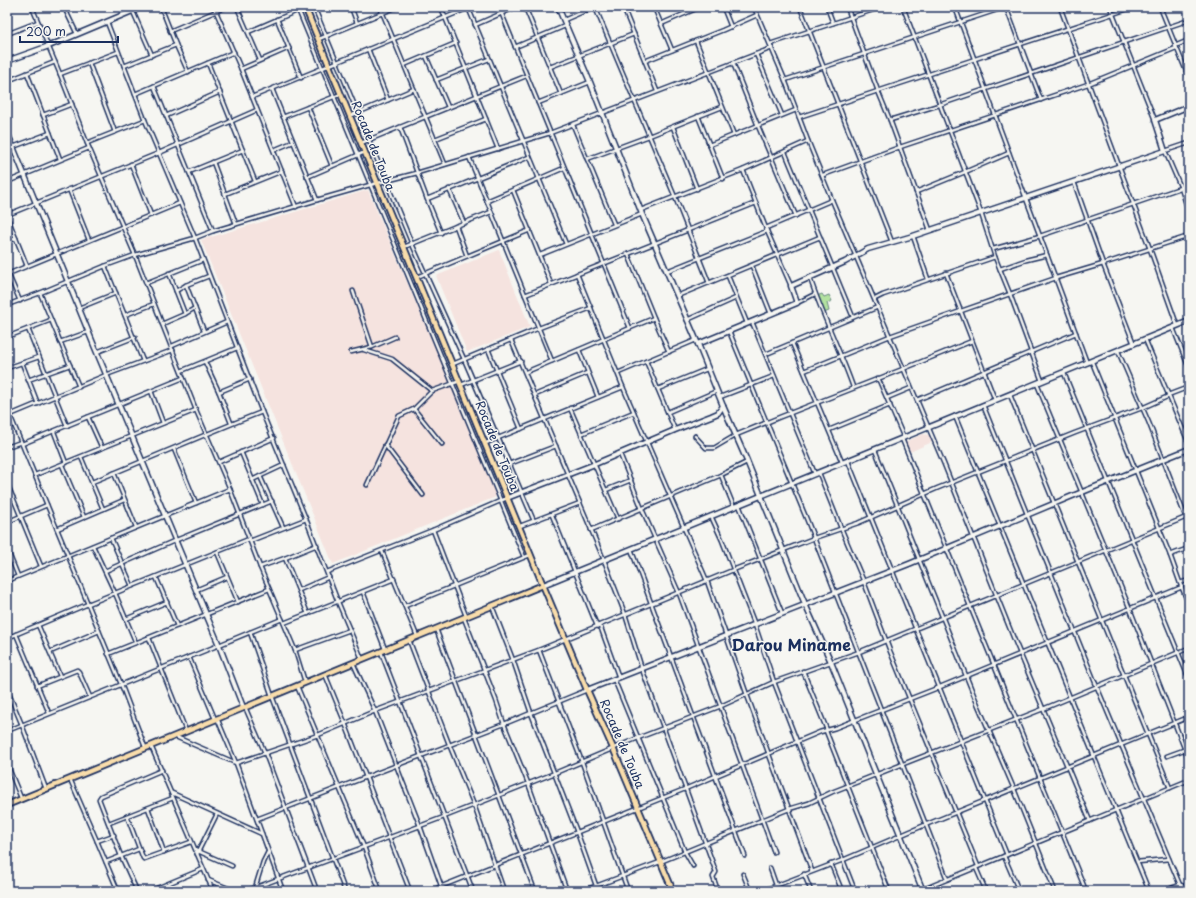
<svg xmlns="http://www.w3.org/2000/svg" width="1196" height="898" font-family="'Playpen Sans',sans-serif">
<style>
.built{fill:#f5e3df}
.green{fill:#b3e2a0;stroke:#67887f}
.lines{fill:none;stroke-linecap:round;stroke-linejoin:round}
.street-casing{stroke:#1b2f5e;stroke-width:5.5}
.secondary-casing{stroke:#1b2f5e;stroke-width:7}
.primary-casing{stroke:#1b2f5e;stroke-width:8}
.street{stroke:#f6f6f2;stroke-width:2.5}
.secondary{stroke:#f6f6f2;stroke-width:4}
.primary{stroke:#f9ddab;stroke-width:4.5}
.labels{text-anchor:middle;stroke-width:3;stroke-linejoin:round;paint-order:stroke}
.street-label{font-size:12px;fill:#1b2f5e;stroke:#f6f6f2}
.district-label{font-size:16px;font-weight:bold;fill:#1b2f5e;stroke:#f6f6f2}
</style>
<rect width="100%" height="100%" fill="#f6f6f2"/>
<filter id="ink" filterUnits="userSpaceOnUse"><feTurbulence type="fractalNoise" baseFrequency=".025" numOctaves="2"/><feDisplacementMap in="SourceGraphic" scale="8" xChannelSelector="R" yChannelSelector="G"/><feConvolveMatrix kernelMatrix="1 2 1 2 8 2 1 2 1" color-interpolation-filters="sRGB"/></filter>
<g filter="url(#ink)">
<g class="built">
<path d="M 368,190 L 498,496 L 333,564 L 201,240 Z"/>
<path d="M 499,250 L 530,327 L 467,352 L 436,276 Z"/>
<path d="M 923,434 L 929,435 L 932,442 L 910,452 L 905,442 Z"/>
</g>
<path class="green" d="M 822,294 L 824,297 L 829,295 L 832,301 L 827,303 L 829,311 L 824,313 L 817,296 Z"/>
<g class="lines">
<g class="street-casing">
<g id="street">
<path d="M 32,7 L 60,74 L 87,143 L 135,255 L 196,410 L 230,489 L 260,567 L 295,650 L 305,682"/>
<path d="M 64,7 L 77,34"/>
<path d="M 131,7 L 152,55"/>
<path d="M 161,7 L 176,45 L 188,72"/>
<path d="M 214,7 L 241,69 L 296,207"/>
<path d="M 237,7 L 260,60"/>
<path d="M 297,7 L 524,557"/>
<path d="M 314,7 L 412,244 L 464,359 L 534,521"/>
<path d="M 351,7 L 357,23"/>
<path d="M 380,7 L 445,164"/>
<path d="M 441,7 L 498,149"/>
<path d="M 468,7 L 566,244"/>
<path d="M 499,7 L 630,328"/>
<path d="M 525,7 L 561,94"/>
<path d="M 595,7 L 675,197 L 709,283"/>
<path d="M 623,7 L 657,91"/>
<path d="M 654,7 L 672,50"/>
<path d="M 723,7 L 731,27"/>
<path d="M 754,7 L 785,80 L 808,141 L 832,200 L 944,464 L 1014,639 L 1090,821"/>
<path d="M 800,7 C 831,85 861,164 892,242"/>
<path d="M 827,7 L 833,23"/>
<path d="M 847,7 L 878,91 L 890,120 L 930,230"/>
<path d="M 903,7 L 981,213 L 995,257 L 1010,294 L 1042,381"/>
<path d="M 955,7 L 1087,363"/>
<path d="M 1006,7 L 1041,100"/>
<path d="M 1060,7 L 1150,249 L 1177,325"/>
<path d="M 1110,7 L 1155,120"/>
<path d="M 1160,7 L 1189,78"/>
<path d="M 65,9 L 71,7"/>
<path d="M 277,19 L 301,78"/>
<path d="M 564,20 L 594,7"/>
<path d="M 107,22 L 145,120 L 195,238 L 262,412 L 306,519 L 338,602 L 362,659"/>
<path d="M 661,24 L 700,7"/>
<path d="M 475,25 L 516,7"/>
<path d="M 170,31 L 226,7"/>
<path d="M 248,32 L 306,7"/>
<path d="M 7,34 L 38,22"/>
<path d="M 319,39 L 397,7"/>
<path d="M 696,41 L 734,135"/>
<path d="M 770,44 L 882,7"/>
<path d="M 1175,46 L 1189,40"/>
<path d="M 515,47 L 565,26"/>
<path d="M 368,49 L 388,100"/>
<path d="M 756,54 L 782,115"/>
<path d="M 426,56 L 448,107"/>
<path d="M 645,61 L 723,30 L 757,15"/>
<path d="M 89,63 L 115,132"/>
<path d="M 208,63 L 255,181"/>
<path d="M 733,63 L 758,126 L 796,216"/>
<path d="M 404,65 L 456,43"/>
<path d="M 124,66 L 176,45"/>
<path d="M 550,67 L 634,34"/>
<path d="M 241,69 L 289,48"/>
<path d="M 27,73 L 60,159"/>
<path d="M 60,74 L 118,52"/>
<path d="M 436,80 L 489,59"/>
<path d="M 785,80 L 1006,7"/>
<path d="M 7,81 L 55,62"/>
<path d="M 154,86 L 213,231"/>
<path d="M 272,89 L 317,200"/>
<path d="M 135,94 L 234,52"/>
<path d="M 252,97 L 471,7"/>
<path d="M 538,103 L 590,82"/>
<path d="M 308,107 L 332,166"/>
<path d="M 43,115 L 72,104"/>
<path d="M 166,116 L 220,92"/>
<path d="M 350,116 L 414,89"/>
<path d="M 698,116 L 723,179"/>
<path d="M 283,117 L 341,94"/>
<path d="M 799,117 L 975,59 L 1134,7"/>
<path d="M 890,120 L 939,105 L 1189,20"/>
<path d="M 573,125 L 614,224"/>
<path d="M 400,127 L 427,199 L 441,233"/>
<path d="M 673,127 L 697,189"/>
<path d="M 435,139 L 486,119"/>
<path d="M 87,143 L 145,120"/>
<path d="M 361,143 L 526,76"/>
<path d="M 1189,143 L 1165,151 L 1181,188 L 1189,213"/>
<path d="M 709,145 L 796,110"/>
<path d="M 13,147 L 50,133"/>
<path d="M 274,150 L 293,142"/>
<path d="M 785,152 L 853,317"/>
<path d="M 469,157 L 552,361"/>
<path d="M 587,159 L 649,136 L 722,107"/>
<path d="M 213,162 L 236,224"/>
<path d="M 131,164 L 151,215"/>
<path d="M 743,170 L 767,231 L 791,286"/>
<path d="M 189,172 L 243,150"/>
<path d="M 823,175 L 900,147 L 1088,84 L 1176,48"/>
<path d="M 307,177 L 365,152"/>
<path d="M 7,182 L 89,148"/>
<path d="M 1074,182 L 1103,264 L 1134,344"/>
<path d="M 69,189 L 89,240"/>
<path d="M 449,189 L 464,223"/>
<path d="M 513,190 L 551,284"/>
<path d="M 916,192 L 965,172 L 1009,153"/>
<path d="M 225,194 L 282,171"/>
<path d="M 427,199 L 529,157"/>
<path d="M 487,201 L 564,168"/>
<path d="M 641,210 L 743,170 L 808,141"/>
<path d="M 7,215 L 159,153 L 257,110"/>
<path d="M 7,216 L 27,266"/>
<path d="M 456,226 L 467,256"/>
<path d="M 766,228 L 832,200"/>
<path d="M 913,236 L 928,279"/>
<path d="M 7,242 L 16,238"/>
<path d="M 404,247 L 491,212"/>
<path d="M 993,249 L 1040,236 L 1189,185"/>
<path d="M 628,254 L 654,318 L 669,352"/>
<path d="M 540,255 L 642,214"/>
<path d="M 105,266 L 143,361"/>
<path d="M 752,266 L 771,314"/>
<path d="M 1000,269 L 1026,260 L 1047,255"/>
<path d="M 7,271 L 20,301"/>
<path d="M 667,271 L 767,231"/>
<path d="M 169,273 L 185,314"/>
<path d="M 946,273 L 995,400"/>
<path d="M 8,274 L 180,203"/>
<path d="M 577,274 L 623,387 L 707,581 L 747,695 L 812,871"/>
<path d="M 728,276 L 747,323"/>
<path d="M 417,277 L 530,230"/>
<path d="M 810,278 C 822,315 840,350 853,387"/>
<path d="M 146,283 L 203,260"/>
<path d="M 186,285 L 204,331"/>
<path d="M 176,291 L 186,285 L 209,276"/>
<path d="M 353,291 L 372,347"/>
<path d="M 40,293 L 79,387"/>
<path d="M 525,295 L 756,203"/>
<path d="M 677,296 L 820,237"/>
<path d="M 875,299 L 883,295 L 995,257"/>
<path d="M 797,303 L 815,294"/>
<path d="M 7,305 L 40,293 L 105,266 L 135,255 L 195,238 L 213,231 L 317,200 L 370,185 L 417,173 L 550,133 L 772,48"/>
<path d="M 79,308 L 116,293"/>
<path d="M 125,315 L 154,304"/>
<path d="M 687,320 L 736,298"/>
<path d="M 752,322 L 815,474"/>
<path d="M 162,324 L 185,314 L 195,308"/>
<path d="M 1173,328 L 1189,368"/>
<path d="M 28,329 L 67,426"/>
<path d="M 729,331 L 807,520 L 947,879"/>
<path d="M 7,337 L 51,320"/>
<path d="M 1145,339 L 1189,444"/>
<path d="M 511,340 L 604,560 L 625,614 L 642,669 L 716,872 L 713,877 L 718,891"/>
<path d="M 60,342 L 88,332"/>
<path d="M 792,343 L 842,462"/>
<path d="M 172,346 L 227,322"/>
<path d="M 488,349 L 521,429"/>
<path d="M 364,350 L 392,359 L 432,391"/>
<path d="M 579,350 L 598,397"/>
<path d="M 1118,351 L 1149,423 L 1186,518"/>
<path d="M 97,352 L 135,337"/>
<path d="M 351,352 L 372,347 L 395,337"/>
<path d="M 766,354 L 878,307"/>
<path d="M 646,361 L 675,430"/>
<path d="M 205,362 L 219,392 L 231,423"/>
<path d="M 1092,362 L 1170,555 L 1180,583 L 1189,605"/>
<path d="M 22,363 L 38,404"/>
<path d="M 453,364 L 539,328 L 591,308"/>
<path d="M 7,368 L 39,357"/>
<path d="M 181,371 L 237,348"/>
<path d="M 804,371 L 890,336 L 961,311 L 1056,278 L 1103,264 L 1189,236"/>
<path d="M 526,372 L 654,318"/>
<path d="M 618,373 L 696,340"/>
<path d="M 1064,373 L 1189,679"/>
<path d="M 878,378 L 904,438"/>
<path d="M 28,380 L 70,365"/>
<path d="M 1037,384 L 1130,609 L 1189,760"/>
<path d="M 461,385 L 521,361"/>
<path d="M 658,389 L 707,369"/>
<path d="M 151,391 L 163,423"/>
<path d="M 219,392 L 250,379"/>
<path d="M 535,395 L 587,373"/>
<path d="M 1010,395 L 1170,788"/>
<path d="M 1168,395 L 1189,387"/>
<path d="M 720,397 L 774,376"/>
<path d="M 887,398 L 911,388"/>
<path d="M 917,400 L 1076,333"/>
<path d="M 983,405 L 1097,687 L 1180,885"/>
<path d="M 7,408 L 121,684 L 145,747"/>
<path d="M 570,408 L 618,519"/>
<path d="M 414,409 L 442,444"/>
<path d="M 668,412 L 717,391"/>
<path d="M 10,415 L 106,375 L 173,350"/>
<path d="M 955,416 L 1149,891"/>
<path d="M 88,417 L 102,448"/>
<path d="M 829,430 L 890,405"/>
<path d="M 54,432 L 66,463"/>
<path d="M 581,434 L 634,412"/>
<path d="M 695,436 L 706,448 L 714,448 L 736,435 L 780,417 L 903,369 L 972,341"/>
<path d="M 902,439 L 1086,891"/>
<path d="M 486,443 L 623,387"/>
<path d="M 22,444 L 183,378"/>
<path d="M 385,445 L 423,495"/>
<path d="M 7,447 L 21,442"/>
<path d="M 174,449 L 196,503"/>
<path d="M 875,450 L 975,698 L 1014,789 L 1055,891"/>
<path d="M 241,452 L 263,505"/>
<path d="M 620,454 L 642,509 L 679,593 L 774,852"/>
<path d="M 81,457 L 103,509"/>
<path d="M 848,461 L 1007,855"/>
<path d="M 219,462 L 274,438"/>
<path d="M 62,465 L 84,517"/>
<path d="M 496,469 L 556,446"/>
<path d="M 114,473 L 136,527"/>
<path d="M 819,473 L 841,528 L 864,582 L 890,651 L 978,866"/>
<path d="M 35,475 L 196,410"/>
<path d="M 721,475 L 734,507"/>
<path d="M 260,476 L 283,527"/>
<path d="M 252,480 L 284,465"/>
<path d="M 92,482 C 149,459 205,434 262,412"/>
<path d="M 7,483 L 41,566"/>
<path d="M 367,485 L 399,416 L 414,409 L 432,391 L 460,381"/>
<path d="M 606,490 L 631,480"/>
<path d="M 7,500 L 13,497"/>
<path d="M 739,505 L 782,613"/>
<path d="M 552,515 L 597,626 L 601,628 L 602,631 L 619,678"/>
<path d="M 711,516 L 722,540 L 755,625 L 774,682 L 855,891"/>
<path d="M 7,522 L 47,505"/>
<path d="M 520,526 L 580,503"/>
<path d="M 57,529 L 124,500"/>
<path d="M 433,530 L 466,616"/>
<path d="M 591,530 L 721,475 L 747,462"/>
<path d="M 111,538 L 132,586"/>
<path d="M 250,541 L 306,519"/>
<path d="M 93,546 L 115,593 L 136,643"/>
<path d="M 7,549 L 18,576"/>
<path d="M 631,549 L 745,856"/>
<path d="M 382,551 L 417,636"/>
<path d="M 217,552 L 238,602"/>
<path d="M 1170,555 L 1189,548"/>
<path d="M 285,558 L 308,614"/>
<path d="M 260,567 L 285,558 L 317,545"/>
<path d="M 105,571 L 174,541 L 272,501"/>
<path d="M 327,572 L 433,530 L 507,498"/>
<path d="M 156,577 L 177,626"/>
<path d="M 7,581 L 230,489"/>
<path d="M 1180,583 L 1189,580"/>
<path d="M 196,590 L 227,577"/>
<path d="M 299,590 L 329,577"/>
<path d="M 363,592 L 385,649"/>
<path d="M 405,606 L 530,555"/>
<path d="M 492,606 L 513,660 L 531,713 L 577,832 L 598,891"/>
<path d="M 464,618 L 496,700 L 504,724 L 528,783 L 567,891"/>
<path d="M 126,619 L 167,602"/>
<path d="M 284,623 L 394,579"/>
<path d="M 38,625 L 60,676"/>
<path d="M 436,629 L 535,891"/>
<path d="M 250,632 L 272,696 L 345,891"/>
<path d="M 16,634 L 49,713"/>
<path d="M 7,638 L 88,604 L 249,539"/>
<path d="M 149,638 L 186,731"/>
<path d="M 409,640 L 449,744 L 474,805 L 504,891"/>
<path d="M 295,650 L 350,630"/>
<path d="M 539,650 L 582,762 L 628,891"/>
<path d="M 50,652 L 99,631"/>
<path d="M 381,652 L 473,891"/>
<path d="M 108,654 L 269,589"/>
<path d="M 189,657 L 215,719"/>
<path d="M 353,663 L 375,711 L 420,826 L 443,891"/>
<path d="M 803,671 L 827,730"/>
<path d="M 325,674 L 345,723 L 410,891"/>
<path d="M 614,679 L 685,852 L 693,866"/>
<path d="M 37,686 L 77,670 L 79,672 L 90,697"/>
<path d="M 297,686 L 364,847 L 380,891"/>
<path d="M 7,689 L 22,725 L 46,789"/>
<path d="M 245,707 L 265,753 L 317,891"/>
<path d="M 217,718 L 236,763 L 283,891"/>
<path d="M 7,731 L 219,645 L 282,619"/>
<path d="M 826,731 L 889,891"/>
<path d="M 176,737 L 236,763 L 318,735 L 375,711 L 539,650 L 733,570 L 814,538 L 858,523 L 938,488 L 1075,433 L 1142,408 L 1169,396"/>
<path d="M 151,746 L 213,891"/>
<path d="M 1167,756 L 1189,748"/>
<path d="M 7,764 L 21,798"/>
<path d="M 70,779 L 97,841 L 118,891"/>
<path d="M 172,793 L 262,834"/>
<path d="M 148,808 L 164,852"/>
<path d="M 127,816 L 143,858 L 144,859 L 191,842"/>
<path d="M 257,819 L 504,724 L 587,690"/>
<path d="M 109,823 L 173,798"/>
<path d="M 97,841 L 114,835"/>
<path d="M 198,851 L 232,866"/>
<path d="M 197,854 L 217,814"/>
<path d="M 1004,856 L 1019,891"/>
<path d="M 106,862 L 139,849"/>
<path d="M 1137,862 L 1169,859"/>
<path d="M 831,864 L 842,891"/>
<path d="M 770,868 L 776,885"/>
<path d="M 976,868 L 986,891"/>
<path d="M 743,874 L 750,891"/>
<path d="M 804,874 L 811,891"/>
<path d="M 208,880 L 235,891"/>
<path d="M 255,888 L 263,862 L 268,852"/>
<path d="M 137,891 L 121,856 L 99,799 L 101,796 L 162,770"/>
<path d="M 150,891 L 203,869"/>
<path d="M 246,891 L 444,817 L 555,773 L 638,738 L 721,706 L 774,682 L 859,652 L 1189,516"/>
<path d="M 430,891 L 685,789 L 820,732 L 835,728 L 940,687 L 1182,587"/>
<path d="M 580,891 L 596,886 L 660,862 L 789,809 L 809,803 L 832,792 L 1043,709 L 1189,648"/>
<path d="M 762,891 L 843,860 L 925,825 L 1189,717"/>
<path d="M 919,891 L 1189,780"/>
<path d="M 1162,891 L 1180,885 L 1189,887"/>
</g>
</g>
<g class="secondary-casing">
<g id="secondary">
<path d="M 558,7 L 590,82 L 642,214 L 698,344 L 723,406 L 747,461 L 805,604 L 831,662 L 923,891"/>
<path d="M 7,61 L 49,46 L 142,7"/>
<path d="M 7,132 L 93,343 L 219,645 L 243,707"/>
<path d="M 698,344 L 797,303 L 791,286 L 845,262 L 868,249 L 913,236 L 1165,151 L 1155,120 L 1189,106"/>
<path d="M 507,498 L 595,464 L 675,430 L 711,416 L 718,413 L 723,406"/>
<path d="M 543,585 L 1189,321"/>
<path d="M 587,690 L 909,564 L 1070,497 L 1189,449"/>
</g>
</g>
<g class="primary-casing">
<g id="primary">
<path d="M 305,7 L 543,585 L 587,690 L 613,748 L 673,891"/>
<path d="M 7,805 L 543,585"/>
</g>
</g>
<use href="#street" class="street"/>
<use href="#secondary" class="secondary"/>
<use href="#primary" class="primary"/>
</g>
</g>
<g class="labels">
<g class="street-label">
<text transform="translate(373 146) rotate(68)" y="4">Rocade de Touba</text>
<text transform="translate(497 446) rotate(68)" y="4">Rocade de Touba</text>
<text transform="translate(622 744) rotate(67)" y="4">Rocade de Touba</text>
</g>
<g class="district-label">
<text x="791" y="651">Darou Miname</text>
</g>
</g>
<rect width="1196" height="898" fill="none" stroke="#f6f6f2" stroke-width="24"/>
<rect x="12" y="12" width="1172" height="874" fill="none" stroke="#1b2f5e" stroke-width="1.5" filter="url(#ink)"/>
<path d="M20 36v6h98v-6" fill="none" stroke="#1b2f5e" stroke-width="2"/>
<text x="26" y="36" font-size="12" fill="#1b2f5e" stroke="#f6f6f2" stroke-width="3" paint-order="stroke">200 m</text>
</svg>
